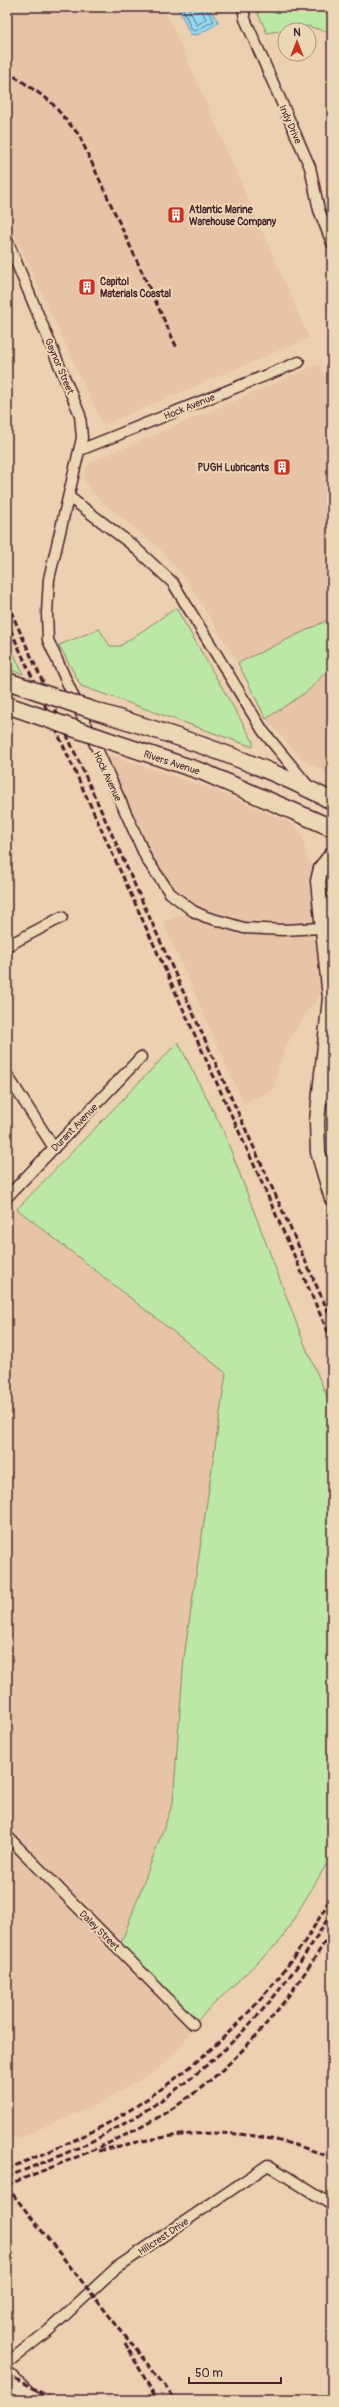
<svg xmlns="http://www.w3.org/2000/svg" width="339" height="2407" font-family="Pangolin,sans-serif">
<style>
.built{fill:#e7c4a8}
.green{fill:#bde7a4;stroke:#848368}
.water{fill:#91daf3;stroke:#758fa3}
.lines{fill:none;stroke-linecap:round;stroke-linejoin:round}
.shore{stroke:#666a7b;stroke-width:1}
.street-casing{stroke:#4a1f2b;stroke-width:13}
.secondary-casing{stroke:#4a1f2b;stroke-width:17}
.primary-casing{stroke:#4a1f2b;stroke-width:19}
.highway-casing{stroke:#4a1f2b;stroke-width:21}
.street{stroke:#ebd7b5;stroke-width:10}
.secondary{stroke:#ebd7b5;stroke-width:14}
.primary{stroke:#ebd7b5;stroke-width:16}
.highway{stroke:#ebd7b5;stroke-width:18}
.rail{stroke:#4a1f2b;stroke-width:3;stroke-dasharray:6 3;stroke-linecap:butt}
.primary-bridge-casing{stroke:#4a1f2b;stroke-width:19;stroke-linecap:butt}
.primary-bridge{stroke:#ebd7b5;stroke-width:16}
.labels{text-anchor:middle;stroke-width:4;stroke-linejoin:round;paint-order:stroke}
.street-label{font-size:10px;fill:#4a1f2b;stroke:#ebd7b5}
.poi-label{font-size:10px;font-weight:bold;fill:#4a1f2b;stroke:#ebd7b5;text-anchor:start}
</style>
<rect width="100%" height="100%" fill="#ebd0b1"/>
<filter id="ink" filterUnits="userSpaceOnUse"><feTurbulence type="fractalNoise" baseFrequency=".025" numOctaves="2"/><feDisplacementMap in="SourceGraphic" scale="8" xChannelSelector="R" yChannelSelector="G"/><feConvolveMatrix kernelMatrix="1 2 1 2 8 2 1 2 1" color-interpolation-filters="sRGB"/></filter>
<g filter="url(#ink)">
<g class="built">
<path d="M 7,7 L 164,7 L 309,338 L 103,425 L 7,219 Z"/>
<path d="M 319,364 L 332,393 L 332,618 L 238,663 L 186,579 L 159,548 L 93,494 L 84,479 L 85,470 L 91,462 Z"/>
<path d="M 332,665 L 332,776 L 301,758 L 266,719 L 309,690 Z"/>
<path d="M 97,750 L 216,791 L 264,811 L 293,824 L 303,836 L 306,858 L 319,873 L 329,984 L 306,1013 L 291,1037 L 281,1059 L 273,1090 L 243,1103 L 163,922 L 192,911 L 170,893 Z"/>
<path d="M 332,1090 L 332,1162 L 326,1131 Z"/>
<path d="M 7,1202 L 226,1373 L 184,1657 L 173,1803 L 119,1949 L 193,2024 L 183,2044 L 158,2069 L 96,2105 L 18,2138 L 7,2138 Z"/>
</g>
<g class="green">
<path d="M 255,7 L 315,7 L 332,16 L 332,33 L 307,26 L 267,33 Z"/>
<path d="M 176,608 L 253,741 L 253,747 L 81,686 L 59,645 L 99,629 L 110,646 L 120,646 Z"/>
<path d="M 332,618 L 332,665 L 309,690 L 266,719 L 238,663 Z"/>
<path d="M 7,639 L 23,674 L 7,669 Z"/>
<path d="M 178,1042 L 223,1130 L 304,1343 L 332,1408 L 332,1855 L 281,1940 L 193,2024 L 119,1949 L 173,1803 L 184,1657 L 226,1373 L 17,1209 Z"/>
</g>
<path class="water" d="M 178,7 L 208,7 L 218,21 L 217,24 L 197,35 L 190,34 Z"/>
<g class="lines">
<g class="shore">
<path d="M 182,7 L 192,30 L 195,31 L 214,21 L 205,7"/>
<path d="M 188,7 L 197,25 L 206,19 L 200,7"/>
</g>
<g class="street-casing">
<g id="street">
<path d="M 243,7 L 245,19 L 310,167 L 319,210 L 332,243"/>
<path d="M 7,240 L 80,415 L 82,438 L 49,579 L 47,613 L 48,640 L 147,860 L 170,893 L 193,911 L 206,917 L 244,928 L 283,930 L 321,928"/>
<path d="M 80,450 L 299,362"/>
<path d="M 69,497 L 131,544 L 173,583 L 263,731 L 309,787"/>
<path d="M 7,946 L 62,917"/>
<path d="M 7,1075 L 54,1148"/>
<path d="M 318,1098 L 332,1097"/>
<path d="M 7,1197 L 141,1057"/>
<path d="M 7,1836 L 193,2024"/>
<path d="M 7,2363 L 49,2330 L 116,2268 L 268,2165 L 332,2205"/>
</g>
</g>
<g class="secondary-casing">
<path id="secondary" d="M 332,854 L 321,868 L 318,881 L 330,998 L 317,1121 L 318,1152 L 332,1199"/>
</g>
<g class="primary-casing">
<g id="primary">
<path d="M 92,710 C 174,735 257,761 332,801"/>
<path d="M 107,740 L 203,772 L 332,828"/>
</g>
</g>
<g class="highway-casing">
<path id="highway" d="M 7,2376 L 32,2400"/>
</g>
<use href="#street" class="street"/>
<use href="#secondary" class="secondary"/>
<use href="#primary" class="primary"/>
<use href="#highway" class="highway"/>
<g class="rail">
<path d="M 7,71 L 50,101 L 79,135 L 177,348"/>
<path d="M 7,603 L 332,1320"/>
<path d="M 7,622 L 250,1156 L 332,1341"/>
<path d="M 98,2151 C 187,2129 245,2123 332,2158"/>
<path d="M 7,2169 C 50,2151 94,2134 133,2108 C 215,2056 287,1982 332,1895"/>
<path d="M 7,2177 C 39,2164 72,2152 102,2136 C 176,2097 243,2041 292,1973 C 307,1954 319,1932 332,1912"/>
<path d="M 7,2185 C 59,2164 114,2144 162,2115 C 234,2072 290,2001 332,1930"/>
<path d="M 7,2187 L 176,2400"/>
<path d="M 125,2343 L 157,2400"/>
<path d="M 7,2374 L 54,2400"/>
</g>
<g class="primary-bridge-casing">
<g id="primary-bridge">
<path d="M 7,681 L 92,710"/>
<path d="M 7,705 L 107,740"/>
</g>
</g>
<use href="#primary-bridge" class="primary-bridge"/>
</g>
</g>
<defs>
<g id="building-square" transform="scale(0.9)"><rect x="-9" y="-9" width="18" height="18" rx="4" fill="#c8321e" stroke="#ebd7b5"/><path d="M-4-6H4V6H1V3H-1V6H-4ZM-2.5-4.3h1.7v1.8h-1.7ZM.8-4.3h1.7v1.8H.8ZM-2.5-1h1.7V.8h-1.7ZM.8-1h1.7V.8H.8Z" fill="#fff"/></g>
</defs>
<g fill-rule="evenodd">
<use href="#building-square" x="176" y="215"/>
<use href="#building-square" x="87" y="287"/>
<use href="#building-square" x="282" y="467"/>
</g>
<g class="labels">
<g class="street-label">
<text transform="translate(291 124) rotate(66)" y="4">Indy Drive</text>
<text transform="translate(60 366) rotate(67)" y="4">Gaynor Street</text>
<text transform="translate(189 406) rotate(-22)" y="4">Hock Avenue</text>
<text transform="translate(172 762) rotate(18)" y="4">Rivers Avenue</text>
<text transform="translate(108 776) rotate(65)" y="4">Hock Avenue</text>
<text transform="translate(74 1127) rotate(-46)" y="4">Durant Avenue</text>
<text transform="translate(100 1930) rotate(45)" y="4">Daley Street</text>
<text transform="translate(163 2236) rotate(-34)" y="4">Hillcrest Drive</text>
</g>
<g class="poi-label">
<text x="189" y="213">Atlantic Marine<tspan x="189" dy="12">Warehouse Company</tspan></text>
<text x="100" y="285">Capitol<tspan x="100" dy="12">Materials Coastal</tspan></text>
<text x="269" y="471" text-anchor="end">PUGH Lubricants</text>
</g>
</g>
<rect width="339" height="2407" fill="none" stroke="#ebd7b5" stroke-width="24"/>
<rect x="12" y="12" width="315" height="2383" fill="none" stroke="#4a1f2b" stroke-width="1.5" filter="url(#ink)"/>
<g transform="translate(297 42)"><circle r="19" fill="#ebd7b5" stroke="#ab8d7e"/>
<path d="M0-3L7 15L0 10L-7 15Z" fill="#c8321e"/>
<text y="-6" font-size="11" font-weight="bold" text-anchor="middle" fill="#4a1f2b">N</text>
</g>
<path d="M189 2377v6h92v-6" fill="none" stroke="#4a1f2b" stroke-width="2"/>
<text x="195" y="2377" font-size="12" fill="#4a1f2b" stroke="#ebd7b5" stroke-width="3" paint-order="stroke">50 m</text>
</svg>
